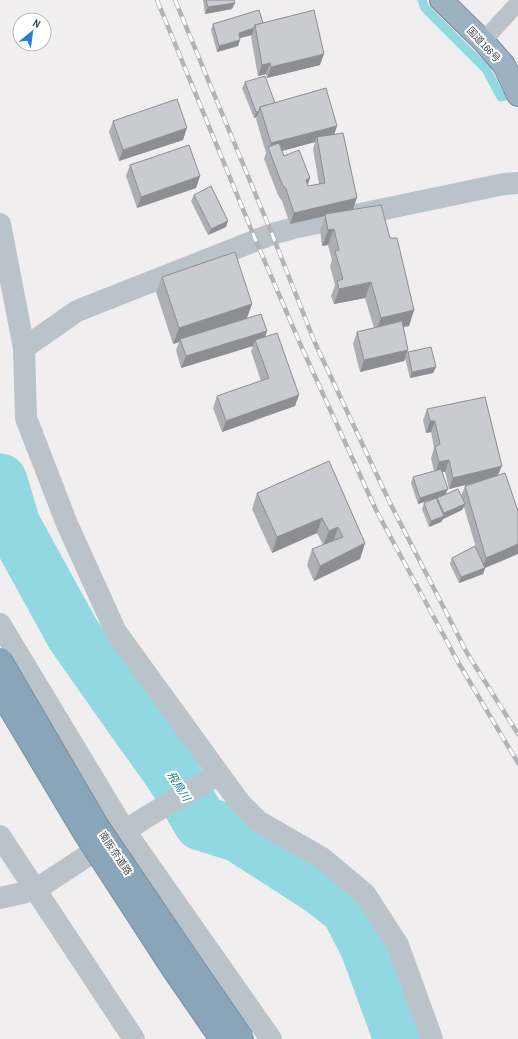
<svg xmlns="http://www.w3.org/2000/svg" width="518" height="1039" font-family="'Archivo Narrow','Noto Sans JP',sans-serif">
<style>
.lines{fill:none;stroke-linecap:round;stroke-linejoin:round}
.stream{stroke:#91d8e2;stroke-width:9}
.river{stroke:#91d8e2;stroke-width:55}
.trunk-casing{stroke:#758fa3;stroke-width:24}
.service{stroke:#bac3c9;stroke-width:17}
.minor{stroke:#bac3c9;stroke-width:22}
.tertiary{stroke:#bac3c9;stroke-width:22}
.trunk{stroke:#9db2c1;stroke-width:22}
.rail-casing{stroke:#b0b4b7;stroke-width:4.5}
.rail{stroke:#fff;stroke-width:3;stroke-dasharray:9;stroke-linecap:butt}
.motorway-bridge-casing{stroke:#758fa3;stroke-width:24;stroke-linecap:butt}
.motorway-bridge{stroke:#8aa4b8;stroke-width:22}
.wall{fill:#adafb3;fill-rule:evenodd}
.shaded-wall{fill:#8d8e92}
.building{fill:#c9cbd0;stroke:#8d8e92}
.labels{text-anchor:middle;stroke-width:4;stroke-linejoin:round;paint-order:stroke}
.street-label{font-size:10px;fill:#485259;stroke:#fff}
.water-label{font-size:11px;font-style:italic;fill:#197d8b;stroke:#fff}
</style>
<rect width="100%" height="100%" fill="#f0eeee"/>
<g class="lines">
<path class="stream" d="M 422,0 L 425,8 L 486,69 L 501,97 L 517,93"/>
<path class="river" d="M 0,481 L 13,525 L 73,634 L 122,704 L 174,777 L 201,823 L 239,835 L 320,887 L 348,909 L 368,948 L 401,1039"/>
<g class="trunk-casing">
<path id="trunk" d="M 441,0 L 483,41 L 504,65 L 518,95"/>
</g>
<path class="service" d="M 483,41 L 518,3"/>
<g class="minor">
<path d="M 0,224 L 24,348 L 26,418 L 67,524 L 116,632 L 240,803 L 258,821 L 322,858 L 365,894 L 398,945 L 432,1039"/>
<path d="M 24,348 L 77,311 L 272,234 L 298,227 L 504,184 L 518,183"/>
<path d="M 0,624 L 125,831 L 271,1039"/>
<path d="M 0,836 L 134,1039"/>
<path d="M 0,898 L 35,890"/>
</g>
<path class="tertiary" d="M 35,890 L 148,816 L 214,777"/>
<use href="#trunk" class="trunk"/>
<g class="rail-casing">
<g id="rail">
<path d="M 157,0 L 256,241 L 302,348 L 376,510 L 458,662 L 518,763"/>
<path d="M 175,0 L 272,234 L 315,343 L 390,503 L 467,653 L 518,734"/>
</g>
</g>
<use href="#rail" class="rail"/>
<g class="motorway-bridge-casing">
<g id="motorway-bridge">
<path d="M 0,659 L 97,825 L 187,958 L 243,1039"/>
<path d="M 0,692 L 85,834 L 172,968 L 221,1039"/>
</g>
</g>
<use href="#motorway-bridge" class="motorway-bridge"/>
</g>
<g class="wall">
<path d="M 203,0 L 234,0 L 232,9 L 205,14 Z"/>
<path d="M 263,23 L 320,65 L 267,78 L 266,74 L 258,76 L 251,37 L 252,35 L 240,38 L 238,46 L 217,52 L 211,30 L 213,24 Z"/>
<path d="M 245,82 L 275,103 L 337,126 L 334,135 L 353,209 L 344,211 L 390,238 L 414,310 L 409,326 L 403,327 L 408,350 L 404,361 L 360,372 L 353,344 L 357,332 L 374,328 L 365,298 L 334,304 L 331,296 L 335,285 L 330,266 L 332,260 L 328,245 L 322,246 L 320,230 L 325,216 L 290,224 L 282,201 L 278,195 L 264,159 L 266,153 L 256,119 L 257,117 L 254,118 L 242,88 ZM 315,142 L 313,149 L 319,184 L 308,186 L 308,185 L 310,178 L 284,156 L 282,151 Z"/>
<path d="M 113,121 L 183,140 L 119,161 L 109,132 Z"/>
<path d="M 130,165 L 200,176 L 196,188 L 137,208 L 126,176 Z"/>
<path d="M 194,195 L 226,227 L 208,235 L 191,201 Z"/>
<path d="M 162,277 L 252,304 L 247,318 L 267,331 L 265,337 L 295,406 L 222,432 L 213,408 L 217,396 L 261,381 L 251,351 L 253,346 L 181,368 L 176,350 L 179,342 L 173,344 L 156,292 Z"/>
<path d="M 408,352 L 436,367 L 433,373 L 410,378 L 405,358 Z"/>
<path d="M 427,409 L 498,475 L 485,568 L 483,574 L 459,583 L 450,564 L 452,558 L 477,551 L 464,507 L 462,510 L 443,519 L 441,522 L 429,527 L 422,509 L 424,503 L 432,499 L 418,504 L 411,483 L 413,477 L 434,471 L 431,458 L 434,448 L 431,432 L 426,433 L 423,420 ZM 442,472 L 445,472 L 449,489 L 478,482 L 465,486 L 461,496 L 446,494 Z"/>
<path d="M 329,461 L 365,543 L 360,559 L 314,581 L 307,565 L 312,549 L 323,545 L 317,533 L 272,553 L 252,509 L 257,493 Z"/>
</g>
<g class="shaded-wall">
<path d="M 235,3 L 232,9 L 205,14 L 208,7 Z"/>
<path d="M 254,28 L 252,35 L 236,39 L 239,33 Z"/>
<path d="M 240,40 L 238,46 L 217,52 L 219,46 Z"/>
<path d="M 324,54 L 320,65 L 267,78 L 271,67 Z"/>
<path d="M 270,63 L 266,74 L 258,76 L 262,65 Z"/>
<path d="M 259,111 L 257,117 L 254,118 L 256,112 Z"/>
<path d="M 337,126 L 333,138 L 317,137 L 315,142 L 271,154 L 269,149 L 271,143 Z"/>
<path d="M 187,128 L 183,140 L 119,161 L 123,150 Z"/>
<path d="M 200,176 L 196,188 L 137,208 L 141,197 Z"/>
<path d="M 310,178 L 306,189 L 306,180 Z"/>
<path d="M 357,198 L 353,209 L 325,216 L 325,214 L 325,216 L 290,224 L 294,213 Z"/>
<path d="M 228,221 L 226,227 L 208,235 L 211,229 Z"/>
<path d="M 334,229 L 328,245 L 322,246 L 328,230 Z"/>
<path d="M 371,282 L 365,298 L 334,304 L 339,289 Z"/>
<path d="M 252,304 L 246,320 L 180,339 L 179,342 L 173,344 L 179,328 Z"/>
<path d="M 414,310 L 409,326 L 375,333 L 381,318 Z"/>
<path d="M 267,331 L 263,343 L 255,340 L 253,346 L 181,368 L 186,356 Z"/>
<path d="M 408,350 L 404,361 L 360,372 L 364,360 Z"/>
<path d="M 436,367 L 433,373 L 410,378 L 412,372 Z"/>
<path d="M 299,395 L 295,406 L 222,432 L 226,421 Z"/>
<path d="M 430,421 L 435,421 L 431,432 L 426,433 Z"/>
<path d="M 449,460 L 445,472 L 435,473 L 439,462 Z"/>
<path d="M 502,466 L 497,477 L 449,489 L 453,478 Z"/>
<path d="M 448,489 L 445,495 L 418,504 L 420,498 Z"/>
<path d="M 465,504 L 462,510 L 443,519 L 441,522 L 429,527 L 431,521 L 443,516 L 444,513 Z"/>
<path d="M 322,518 L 317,533 L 272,553 L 277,537 Z"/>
<path d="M 338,527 L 333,543 L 323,546 L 329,531 Z"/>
<path d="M 365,543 L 360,559 L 314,581 L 320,566 Z"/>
<path d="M 518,544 L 518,554 L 485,568 L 483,574 L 459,583 L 461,577 L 482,569 L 486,558 Z"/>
</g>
<g class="building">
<path d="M 206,0 L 234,0 L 235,3 L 208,7 Z"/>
<path d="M 259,10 L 263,23 L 255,25 L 254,28 L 239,33 L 240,40 L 219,46 L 213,24 Z"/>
<path d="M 314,10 L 324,54 L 271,67 L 270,63 L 262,65 L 255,25 Z"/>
<path d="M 265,76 L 275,103 L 260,107 L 259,111 L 256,112 L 245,82 Z"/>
<path d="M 326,88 L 337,126 L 271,143 L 260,107 Z"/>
<path d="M 177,99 L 187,128 L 123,150 L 113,121 Z"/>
<path d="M 343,133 L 357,198 L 294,213 L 286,189 L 282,184 L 268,147 L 279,143 L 284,156 L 299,150 L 310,178 L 306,180 L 308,186 L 325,183 L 317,137 Z"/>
<path d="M 189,145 L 200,176 L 141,197 L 130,165 Z"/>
<path d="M 211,186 L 228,221 L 211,229 L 194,195 Z"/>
<path d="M 381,205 L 390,238 L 397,238 L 414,310 L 381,318 L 371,282 L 339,289 L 337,281 L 343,279 L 335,251 L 339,250 L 334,229 L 328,230 L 325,214 Z"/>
<path d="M 235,252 L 252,304 L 179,328 L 162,277 Z"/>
<path d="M 261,314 L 267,331 L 186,356 L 180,339 Z"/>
<path d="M 402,321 L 408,350 L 364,360 L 357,332 Z"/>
<path d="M 277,333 L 299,395 L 226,421 L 217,396 L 269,378 L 255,340 Z"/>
<path d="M 431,347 L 436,367 L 412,372 L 408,352 Z"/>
<path d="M 485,397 L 502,466 L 453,478 L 449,460 L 439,462 L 435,447 L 440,444 L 435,421 L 430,421 L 427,409 Z"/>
<path d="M 329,461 L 365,543 L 320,566 L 312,549 L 343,537 L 338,527 L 329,531 L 322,518 L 277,537 L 257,493 Z"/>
<path d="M 441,469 L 448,489 L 420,498 L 413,477 Z"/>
<path d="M 505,473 L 518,511 L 518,544 L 486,558 L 465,486 Z"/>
<path d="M 458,489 L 465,504 L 444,513 L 437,498 Z"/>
<path d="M 436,498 L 444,516 L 431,521 L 424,503 Z"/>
<path d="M 475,546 L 485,568 L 461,577 L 452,558 Z"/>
</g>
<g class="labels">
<g class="street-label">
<text transform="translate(484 44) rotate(47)" y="4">国道166号</text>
<text transform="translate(116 853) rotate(56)" y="4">南阪奈道路</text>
</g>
<g class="water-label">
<text transform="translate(179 786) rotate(58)" y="4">飛鳥川</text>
</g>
</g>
<g transform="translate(32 32) rotate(29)"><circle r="19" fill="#ffffff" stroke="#b6babd"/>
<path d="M0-3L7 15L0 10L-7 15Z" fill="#2b7fcd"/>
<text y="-6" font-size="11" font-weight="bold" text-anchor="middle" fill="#485259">N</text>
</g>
</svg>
